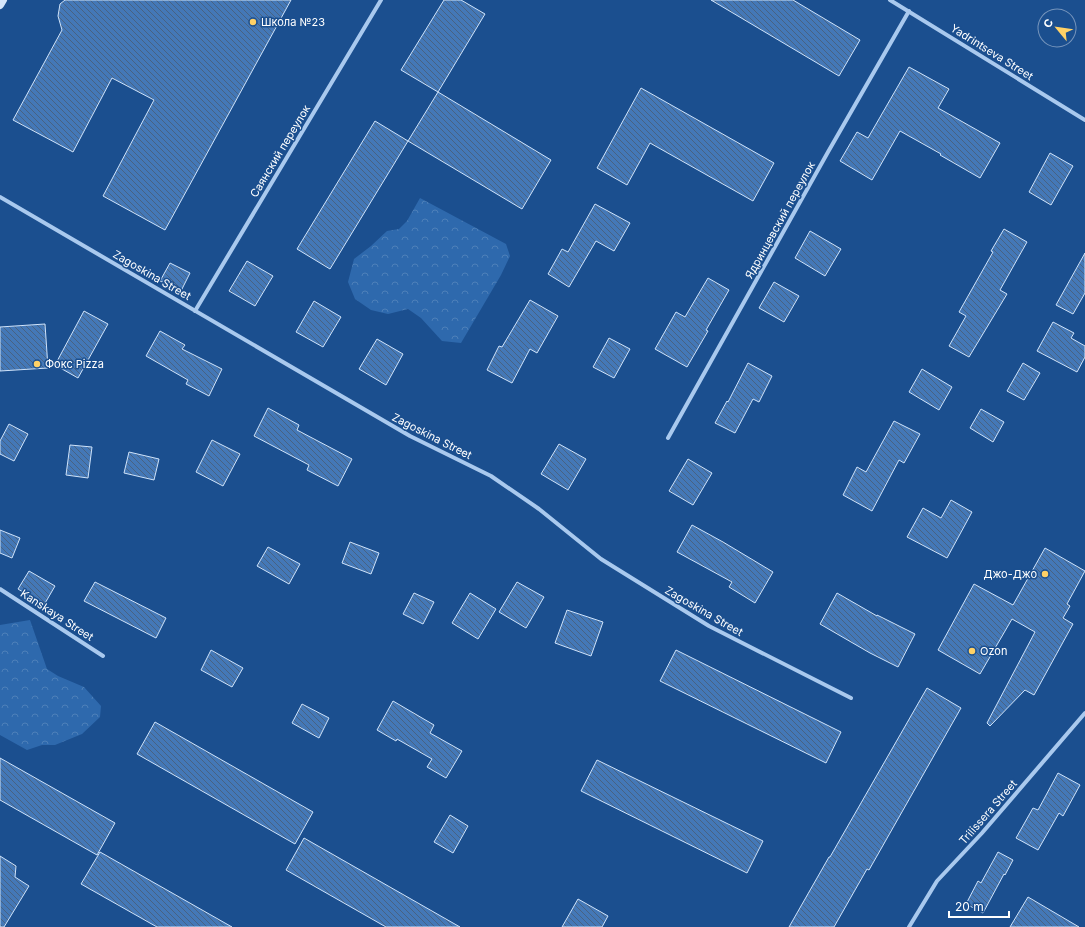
<svg xmlns="http://www.w3.org/2000/svg" width="1085" height="927" font-family="Inter,sans-serif">
<style>
.forest{fill:url(#forest-crowns)}
.building{fill:url(#building-back-hatch);stroke:#cfe3fa}
.lines{fill:none;stroke-linecap:round;stroke-linejoin:round}
.minor{stroke:#a9c9ee;stroke-width:4}
.secondary{stroke:#d6e6fa;stroke-width:8}
.poi-dot{fill:#ffd166;stroke:#1b4f8f;stroke-width:1.5}
.labels{text-anchor:middle;stroke-width:3;stroke-linejoin:round;paint-order:stroke}
.poi-label{font-size:11px;fill:#fff;stroke:#1b4f8f;text-anchor:start}
.street-label{font-size:11px;fill:#fff;stroke:#1b4f8f}
</style>
<defs>
<pattern id="forest-crowns" width="20" height="18" patternUnits="userSpaceOnUse"><rect width="20" height="18" fill="#2e69ad"/><path d="M2 6a3 3 0 1 1 6 0M12 15a3 3 0 1 1 6 0" fill="none" stroke="#4d80b9"/></pattern>
<pattern id="building-back-hatch" width="6" height="6" patternUnits="userSpaceOnUse"><rect width="6" height="6" fill="#4478b7"/><path d="M-1 5l2 2M0 0l6 6M5-1l2 2" fill="none" stroke="#486282"/></pattern>
</defs>
<rect width="100%" height="100%" fill="#1b4f8f"/>
<g class="forest">
<path d="M 420,198 L 506,244 L 510,256 L 501,275 L 461,343 L 442,341 L 421,318 L 408,309 L 388,314 L 371,310 L 355,299 L 348,282 L 354,259 L 371,246 L 387,231 L 399,229 L 407,221 Z"/>
<path d="M 30,620 L 47,669 L 58,676 L 84,687 L 101,706 L 100,717 L 82,734 L 55,745 L 42,745 L 27,750 L 0,735 L 0,625 Z"/>
</g>
<g class="building">
<path d="M 65,0 L 291,0 L 165,230 L 103,196 L 154,100 L 112,78 L 73,152 L 13,120 L 62,30 L 58,16 L 60,4 Z"/>
<path d="M 444,0 L 461,0 L 485,14 L 438,92 L 401,70 Z"/>
<path d="M 711,0 L 793,0 L 860,40 L 839,76 Z"/>
<path d="M 909,67 L 949,89 L 938,108 L 1000,143 L 980,178 L 940,155 L 941,154 L 900,131 L 872,180 L 840,161 L 857,132 L 868,138 Z"/>
<path d="M 641,88 L 774,163 L 753,201 L 650,143 L 627,185 L 597,168 Z"/>
<path d="M 438,92 L 551,160 L 522,209 L 408,141 Z"/>
<path d="M 375,121 L 408,141 L 330,269 L 297,249 Z"/>
<path d="M 1050,153 L 1073,166 L 1051,205 L 1029,192 Z"/>
<path d="M 595,204 L 630,223 L 614,251 L 596,241 L 569,287 L 548,274 L 562,249 L 568,252 Z"/>
<path d="M 1004,229 L 1027,242 L 1000,290 L 1007,294 L 969,357 L 949,346 L 966,316 L 959,312 L 993,252 L 991,251 Z"/>
<path d="M 810,231 L 841,249 L 825,276 L 795,258 Z"/>
<path d="M 1085,253 L 1085,293 L 1073,314 L 1056,305 Z"/>
<path d="M 247,261 L 273,276 L 255,306 L 229,291 Z"/>
<path d="M 170,263 L 190,273 L 181,291 L 160,281 Z"/>
<path d="M 708,278 L 729,290 L 706,330 L 708,331 L 687,367 L 655,349 L 676,312 L 685,317 Z"/>
<path d="M 774,282 L 799,296 L 784,322 L 759,308 Z"/>
<path d="M 530,300 L 558,316 L 537,353 L 530,349 L 512,383 L 487,370 L 499,346 L 502,347 Z"/>
<path d="M 314,301 L 341,317 L 323,347 L 296,332 Z"/>
<path d="M 84,311 L 108,324 L 78,378 L 55,365 Z"/>
<path d="M 1053,322 L 1074,333 L 1071,338 L 1085,346 L 1085,357 L 1077,372 L 1037,351 Z"/>
<path d="M 45,324 L 48,368 L 0,371 L 0,327 Z"/>
<path d="M 160,331 L 185,345 L 182,349 L 222,369 L 209,396 L 186,384 L 188,380 L 146,356 Z"/>
<path d="M 609,338 L 630,349 L 614,378 L 593,367 Z"/>
<path d="M 377,339 L 403,354 L 386,385 L 359,369 Z"/>
<path d="M 748,363 L 772,376 L 759,402 L 753,399 L 735,433 L 715,423 L 727,401 L 728,402 Z"/>
<path d="M 1023,363 L 1040,373 L 1024,400 L 1007,391 Z"/>
<path d="M 922,369 L 952,387 L 939,410 L 909,392 Z"/>
<path d="M 268,408 L 299,425 L 297,430 L 352,459 L 338,486 L 307,470 L 309,465 L 254,436 Z"/>
<path d="M 981,409 L 1004,422 L 993,442 L 970,428 Z"/>
<path d="M 894,421 L 920,434 L 904,463 L 899,460 L 872,511 L 843,495 L 857,467 L 866,472 Z"/>
<path d="M 9,424 L 28,434 L 14,461 L 0,454 L 0,441 Z"/>
<path d="M 212,440 L 240,454 L 223,486 L 196,472 Z"/>
<path d="M 559,444 L 586,459 L 568,490 L 541,474 Z"/>
<path d="M 70,445 L 92,447 L 88,478 L 66,475 Z"/>
<path d="M 129,452 L 159,459 L 154,480 L 124,473 Z"/>
<path d="M 688,459 L 712,473 L 693,505 L 669,491 Z"/>
<path d="M 951,500 L 972,512 L 947,558 L 907,537 L 923,508 L 941,518 Z"/>
<path d="M 692,525 L 723,542 L 773,572 L 755,603 L 729,587 L 732,582 L 677,552 Z"/>
<path d="M 0,530 L 20,538 L 12,558 L 0,553 Z"/>
<path d="M 350,542 L 379,553 L 371,574 L 342,563 Z"/>
<path d="M 268,547 L 300,564 L 289,584 L 257,566 Z"/>
<path d="M 1045,548 L 1085,571 L 1067,604 L 1070,606 L 1063,618 L 1073,624 L 1034,695 L 1025,690 L 990,726 L 987,723 L 1035,632 L 1012,619 L 980,674 L 938,650 L 974,584 L 1013,605 Z"/>
<path d="M 29,571 L 55,586 L 44,605 L 18,589 Z"/>
<path d="M 95,582 L 166,618 L 156,638 L 84,601 Z"/>
<path d="M 517,582 L 544,597 L 526,628 L 499,612 Z"/>
<path d="M 414,593 L 434,602 L 423,624 L 403,614 Z"/>
<path d="M 470,593 L 496,609 L 478,639 L 452,623 Z"/>
<path d="M 837,593 L 877,616 L 877,615 L 915,634 L 898,667 L 870,653 L 820,624 Z"/>
<path d="M 567,610 L 603,622 L 591,656 L 555,643 Z"/>
<path d="M 211,650 L 243,668 L 232,687 L 201,670 Z"/>
<path d="M 676,650 L 841,732 L 826,763 L 660,681 Z"/>
<path d="M 927,688 L 961,708 L 869,870 L 867,869 L 834,927 L 789,927 L 829,857 L 830,857 Z"/>
<path d="M 393,701 L 434,725 L 430,733 L 462,751 L 446,778 L 427,767 L 432,759 L 397,739 L 396,741 L 377,730 Z"/>
<path d="M 302,704 L 329,718 L 319,738 L 292,723 Z"/>
<path d="M 155,722 L 313,812 L 295,844 L 137,754 Z"/>
<path d="M 0,758 L 115,823 L 97,855 L 0,800 Z"/>
<path d="M 597,760 L 763,841 L 747,873 L 581,791 Z"/>
<path d="M 1058,773 L 1080,785 L 1063,816 L 1059,813 L 1038,850 L 1016,838 L 1033,808 L 1038,810 Z"/>
<path d="M 450,815 L 468,826 L 453,853 L 434,842 Z"/>
<path d="M 304,838 L 460,927 L 386,927 L 286,870 Z"/>
<path d="M 100,852 L 232,927 L 157,927 L 81,884 Z"/>
<path d="M 998,852 L 1013,860 L 1005,875 L 1004,874 L 983,913 L 966,904 L 978,881 L 981,883 Z"/>
<path d="M 0,856 L 16,866 L 15,877 L 29,886 L 4,927 L 0,927 Z"/>
<path d="M 1028,897 L 1079,927 L 1010,927 Z"/>
<path d="M 578,899 L 608,916 L 602,927 L 562,927 Z"/>
</g>
<g class="lines">
<g class="minor">
<path d="M 890,0 L 1085,120"/>
<path d="M 0,197 L 410,436 L 491,476 L 539,509 L 601,559 L 709,626 L 851,698"/>
<path d="M 195,311 L 381,0"/>
<path d="M 668,438 L 828,152 L 909,11"/>
<path d="M 0,589 L 103,656"/>
<path d="M 909,927 L 937,881 L 982,833 L 1085,713"/>
</g>
<path class="secondary" d="M 0,5 L 3,0"/>
</g>
<g class="poi-dot">
<circle cx="253" cy="22" r="4"/>
<circle cx="37" cy="364" r="4"/>
<circle cx="1045" cy="574" r="4"/>
<circle cx="972" cy="651" r="4"/>
</g>
<g class="labels">
<g class="poi-label">
<text x="261" y="26">Школа №23</text>
<text x="45" y="368">Фокс Pizza</text>
<text x="1037" y="578" text-anchor="end">Джо-Джо</text>
<text x="980" y="655">Ozon</text>
</g>
<g class="street-label">
<text transform="translate(992 52) rotate(32)" y="4">Yadrintseva Street</text>
<text transform="translate(280 151) rotate(-59)" y="4">Саянский переулок</text>
<text transform="translate(780 220) rotate(-61)" y="4">Ядринцевский переулок</text>
<text transform="translate(152 275) rotate(30)" y="4">Zagoskina Street</text>
<text transform="translate(432 436) rotate(27)" y="4">Zagoskina Street</text>
<text transform="translate(704 611) rotate(30)" y="4">Zagoskina Street</text>
<text transform="translate(57 615) rotate(33)" y="4">Kanskaya Street</text>
<text transform="translate(988 812) rotate(-49)" y="4">Trilissera Street</text>
</g>
</g>
<g transform="translate(1057 28) rotate(299)"><circle r="19" fill="#1b4f8f" stroke="#7695bc"/>
<path d="M0-3L7 15L0 10L-7 15Z" fill="#ffd166"/>
<text y="-6" font-size="11" font-weight="bold" text-anchor="middle" fill="#ffffff">С</text>
</g>
<path d="M949 911v6h60v-6" fill="none" stroke="#ffffff" stroke-width="2"/>
<text x="955" y="911" font-size="12" fill="#ffffff" stroke="#1b4f8f" stroke-width="3" paint-order="stroke">20 m</text>
</svg>
